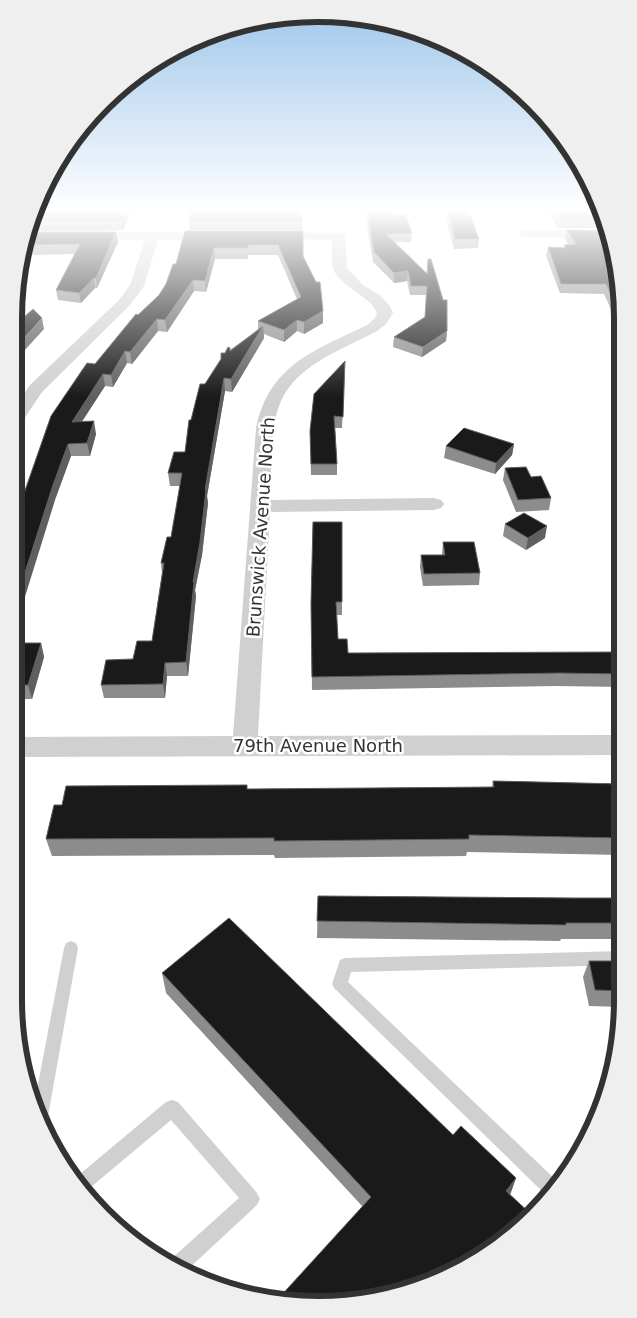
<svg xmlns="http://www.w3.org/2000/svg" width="637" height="1318" font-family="'DejaVu Sans',sans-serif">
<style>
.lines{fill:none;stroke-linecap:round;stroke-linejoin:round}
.lane{fill:#d0d0d0;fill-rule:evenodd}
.street{fill:#d0d0d0;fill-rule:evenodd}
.wall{fill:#8c8c8c}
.shaded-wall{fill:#5f5f5f}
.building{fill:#1a1a1a;stroke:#5f5f5f}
.labels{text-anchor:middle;stroke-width:5;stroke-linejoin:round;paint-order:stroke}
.street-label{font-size:18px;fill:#333;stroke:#fff}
.rim{fill:none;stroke:#333;stroke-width:6}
</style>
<rect width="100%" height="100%" fill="#fff"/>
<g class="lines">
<g class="lane">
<path d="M 71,941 L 76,943 L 78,948 L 48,1116 L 44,1123 L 34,1105 L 64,948 L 66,943 Z"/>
<path d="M 623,951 L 623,965 L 351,972 L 348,982 L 557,1181 L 547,1196 L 335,989 L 332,984 L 340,960 L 345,958 Z"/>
<path d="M 172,1100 L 178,1102 L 257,1193 L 260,1199 L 257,1205 L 186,1271 L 169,1264 L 170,1260 L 239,1198 L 171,1120 L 85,1192 L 77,1185 L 74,1179 L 166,1102 Z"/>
</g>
<g class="street">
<path d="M 527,230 L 598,230 L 605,234 L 598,238 L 522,237 L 520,234 L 522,231 Z"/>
<path d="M 84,232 L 216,232 L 223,236 L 216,240 L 158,240 L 144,286 L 130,305 L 42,392 L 20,425 L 14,426 L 14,409 L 30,385 L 120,299 L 130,285 L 145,240 L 79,239 L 77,236 Z"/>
<path d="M 272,232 L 343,233 L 345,236 L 347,268 L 364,286 L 380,295 L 389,305 L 393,313 L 386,324 L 377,331 C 342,350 291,366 278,409 C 269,437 272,471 270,500 L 434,498 L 441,500 L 444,504 L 441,508 L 434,510 L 270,512 L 258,736 L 622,735 L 622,755 L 14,757 L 14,737 L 233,736 L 256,428 C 270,364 314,351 367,325 L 375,318 L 377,313 C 371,296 338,286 333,268 C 331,260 332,249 332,240 L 267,239 L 265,236 L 267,233 Z"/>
</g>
</g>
<g class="wall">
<path d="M 35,212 L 130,213 L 123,230 L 31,231 Z"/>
<path d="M 302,212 L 302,230 L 190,230 L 189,221 Z"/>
<path d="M 365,212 L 393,212 L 412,233 L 411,242 L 395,242 L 427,273 L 447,331 L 446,341 L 422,357 L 393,347 L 394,337 L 425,318 L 426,295 L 410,295 L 407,281 L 394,283 L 373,262 Z"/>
<path d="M 447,212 L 469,212 L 479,239 L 478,248 L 454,249 L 446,219 Z"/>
<path d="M 548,212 L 603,212 L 607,228 L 558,228 Z"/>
<path d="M 567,230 L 608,231 L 621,278 L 621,318 L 615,318 L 604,294 L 560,293 L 546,256 L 548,247 L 564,248 L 564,245 L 568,244 L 565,239 Z"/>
<path d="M 185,231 L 303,231 L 303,256 L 323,323 L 304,334 L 297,331 L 284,342 L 264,334 L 264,338 L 232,392 L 225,391 L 207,496 L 208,503 L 202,555 L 195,590 L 196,596 L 188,676 L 167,676 L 165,698 L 104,698 L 101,685 L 133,659 L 152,641 L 162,573 L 161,563 L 171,537 L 180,486 L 170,486 L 168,473 L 185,452 L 191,420 L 205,384 L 225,353 L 230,350 L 258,330 L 258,321 L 297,299 L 278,255 L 248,255 L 248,259 L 215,259 L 206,292 L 194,291 L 167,332 L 158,331 L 132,364 L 127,363 L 113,387 L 105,386 L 82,421 L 96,434 L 90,456 L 71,456 L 56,497 L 14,522 L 95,364 L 138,315 L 159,295 L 166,284 L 176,264 Z"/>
<path d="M 31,232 L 118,242 L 97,288 L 95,288 L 81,303 L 58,300 L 56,290 L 75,254 L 26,255 Z"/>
<path d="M 345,361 L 342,428 L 335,428 L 337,464 L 337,475 L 311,475 L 310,431 Z"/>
<path d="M 514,444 L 512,455 L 495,474 L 444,458 L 446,446 Z"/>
<path d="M 505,468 L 531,477 L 551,498 L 549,510 L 516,512 L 503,480 Z"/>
<path d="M 313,522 L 342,602 L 342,615 L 336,615 L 338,639 L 348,653 L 622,652 L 622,687 L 557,686 L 312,690 L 311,604 Z"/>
<path d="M 505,524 L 545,538 L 526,550 L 503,536 Z"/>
<path d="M 443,542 L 480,573 L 479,585 L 423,586 L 420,567 L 421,555 L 442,555 Z"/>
<path d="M 14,643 L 41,643 L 44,657 L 32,699 L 14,699 Z"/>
<path d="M 493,781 L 622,784 L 623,855 L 467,852 L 466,856 L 275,858 L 274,855 L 52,856 L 46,839 L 62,805 L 247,789 L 492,787 Z"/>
<path d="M 318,896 L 575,898 L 623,898 L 623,939 L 561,939 L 560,941 L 317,938 Z"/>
<path d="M 589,961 L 623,961 L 623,1000 L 622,1007 L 589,1006 L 583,977 Z"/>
<path d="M 162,973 L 453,1135 L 516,1178 L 510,1194 L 362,1206 L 166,993 Z"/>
</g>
<g class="shaded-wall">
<path d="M 125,212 L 130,212 L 130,213 L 123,230 L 121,221 Z"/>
<path d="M 116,232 L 118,242 L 97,288 L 96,278 Z"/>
<path d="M 214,248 L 215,259 L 206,292 L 205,281 Z"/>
<path d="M 408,271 L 407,281 L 394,283 L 394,273 Z"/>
<path d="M 94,278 L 95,288 L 81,303 L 79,293 Z"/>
<path d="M 193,280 L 194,291 L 167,332 L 165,320 Z"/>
<path d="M 323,311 L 323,323 L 304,334 L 304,322 Z"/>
<path d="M 42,318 L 44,329 L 14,362 L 14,349 Z"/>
<path d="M 157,319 L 158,331 L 132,364 L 130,352 Z"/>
<path d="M 297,320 L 297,331 L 284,342 L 284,330 Z"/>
<path d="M 263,326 L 264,338 L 232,392 L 231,379 Z"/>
<path d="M 447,331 L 446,341 L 422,357 L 423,347 Z"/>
<path d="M 125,351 L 127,363 L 113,387 L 111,375 Z"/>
<path d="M 103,374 L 105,386 L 74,434 L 72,422 Z"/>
<path d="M 224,378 L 225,391 L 207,496 L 208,503 L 202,555 L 195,590 L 196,596 L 188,676 L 186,662 L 193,582 L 205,490 Z"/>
<path d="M 94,421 L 96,434 L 90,456 L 87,443 Z"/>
<path d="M 68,444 L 71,456 L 56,497 L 14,632 L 14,607 L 53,485 Z"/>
<path d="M 514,444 L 512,455 L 495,474 L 496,463 Z"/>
<path d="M 547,526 L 545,538 L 526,550 L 528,538 Z"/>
<path d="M 41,643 L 44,657 L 32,699 L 28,685 Z"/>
<path d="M 165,663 L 167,676 L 165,698 L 163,684 Z"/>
<path d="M 516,1178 L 510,1195 L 506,1191 Z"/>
</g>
<g class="building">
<path d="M 35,212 L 125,212 L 121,221 L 33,221 Z"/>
<path d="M 191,212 L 302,212 L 302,221 L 189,221 Z"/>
<path d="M 367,212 L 393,212 L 406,216 L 412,233 L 386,234 L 427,274 L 428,259 L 431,259 L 443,300 L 447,300 L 447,331 L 423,347 L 394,337 L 425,317 L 427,286 L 411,286 L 408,271 L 394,273 L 374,252 Z"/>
<path d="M 448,212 L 469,212 L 479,239 L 455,239 Z"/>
<path d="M 555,212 L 603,212 L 605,219 L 560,219 Z"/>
<path d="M 567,230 L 608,231 L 611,244 L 609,244 L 614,253 L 621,278 L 621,308 L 617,308 L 606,284 L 561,284 L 548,247 L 566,248 L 564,245 L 576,244 Z"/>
<path d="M 185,231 L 303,231 L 303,256 L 316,282 L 320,282 L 323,311 L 304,322 L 297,320 L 284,330 L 258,321 L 301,297 L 278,245 L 248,245 L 248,248 L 214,248 L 205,281 L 193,280 L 165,320 L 157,319 L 130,352 L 125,351 L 111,375 L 103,374 L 72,422 L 94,421 L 87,443 L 68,444 L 53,485 L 14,607 L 14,522 L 51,416 L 87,363 L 95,364 L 136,314 L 138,315 L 159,295 L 166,284 L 173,264 L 176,264 Z"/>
<path d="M 31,232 L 116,232 L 96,278 L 94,278 L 79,293 L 56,290 L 80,244 L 28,245 Z"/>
<path d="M 33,309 L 42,318 L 14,349 L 14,326 Z"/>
<path d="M 263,326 L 231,379 L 224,378 L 205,490 L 206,490 L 200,542 L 193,582 L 194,582 L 186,662 L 165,663 L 163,684 L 101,685 L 106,660 L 133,659 L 137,641 L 152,641 L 164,563 L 161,563 L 167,537 L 171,537 L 182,473 L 168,473 L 174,452 L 185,452 L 189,420 L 191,420 L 200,384 L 205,384 L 221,359 L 221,353 L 225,353 L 228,347 L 230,348 L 230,351 Z"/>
<path d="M 345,361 L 343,417 L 334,416 L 337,464 L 311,464 L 310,431 L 314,394 Z"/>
<path d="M 464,428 L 514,444 L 496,463 L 446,446 Z"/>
<path d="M 526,467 L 531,477 L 541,476 L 551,498 L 518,500 L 505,468 Z"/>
<path d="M 524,513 L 547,526 L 528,538 L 505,524 Z"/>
<path d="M 313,522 L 342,522 L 342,602 L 336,602 L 338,639 L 347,639 L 348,653 L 622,652 L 622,674 L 560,673 L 312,677 L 311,604 Z"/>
<path d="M 443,542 L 474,542 L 480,573 L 424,574 L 421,555 L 445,555 Z"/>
<path d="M 14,643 L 41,643 L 28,685 L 14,685 Z"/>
<path d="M 493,781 L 622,784 L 623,838 L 469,835 L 469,839 L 274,841 L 274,838 L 46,839 L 54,805 L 62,805 L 66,786 L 247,785 L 247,789 L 494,787 Z"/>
<path d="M 318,896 L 575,898 L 623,898 L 623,923 L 566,923 L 566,925 L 317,921 Z"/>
<path d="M 229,918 L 453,1135 L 461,1126 L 516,1178 L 506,1191 L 533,1216 L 454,1273 L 358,1302 L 278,1299 L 371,1197 L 162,973 Z"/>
<path d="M 589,961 L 623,961 L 623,991 L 595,990 Z"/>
</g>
<linearGradient id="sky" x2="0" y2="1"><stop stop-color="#9ec6ea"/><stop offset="0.53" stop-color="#fff"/><stop offset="1" stop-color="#fff" stop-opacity="0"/></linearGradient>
<rect width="637" height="397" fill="url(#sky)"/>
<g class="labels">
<g class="street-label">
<text transform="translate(261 527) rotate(-86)" y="6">Brunswick Avenue North</text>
<text x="318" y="752">79th Avenue North</text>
</g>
</g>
<path d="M0 0H637V1318H0ZM318 22H318A296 296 0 0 1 614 318V1000A296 296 0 0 1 318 1296H318A296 296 0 0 1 22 1000V318A296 296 0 0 1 318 22Z" fill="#efefef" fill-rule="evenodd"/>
<path class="rim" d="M318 22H318A296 296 0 0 1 614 318V1000A296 296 0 0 1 318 1296H318A296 296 0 0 1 22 1000V318A296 296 0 0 1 318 22Z"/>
</svg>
